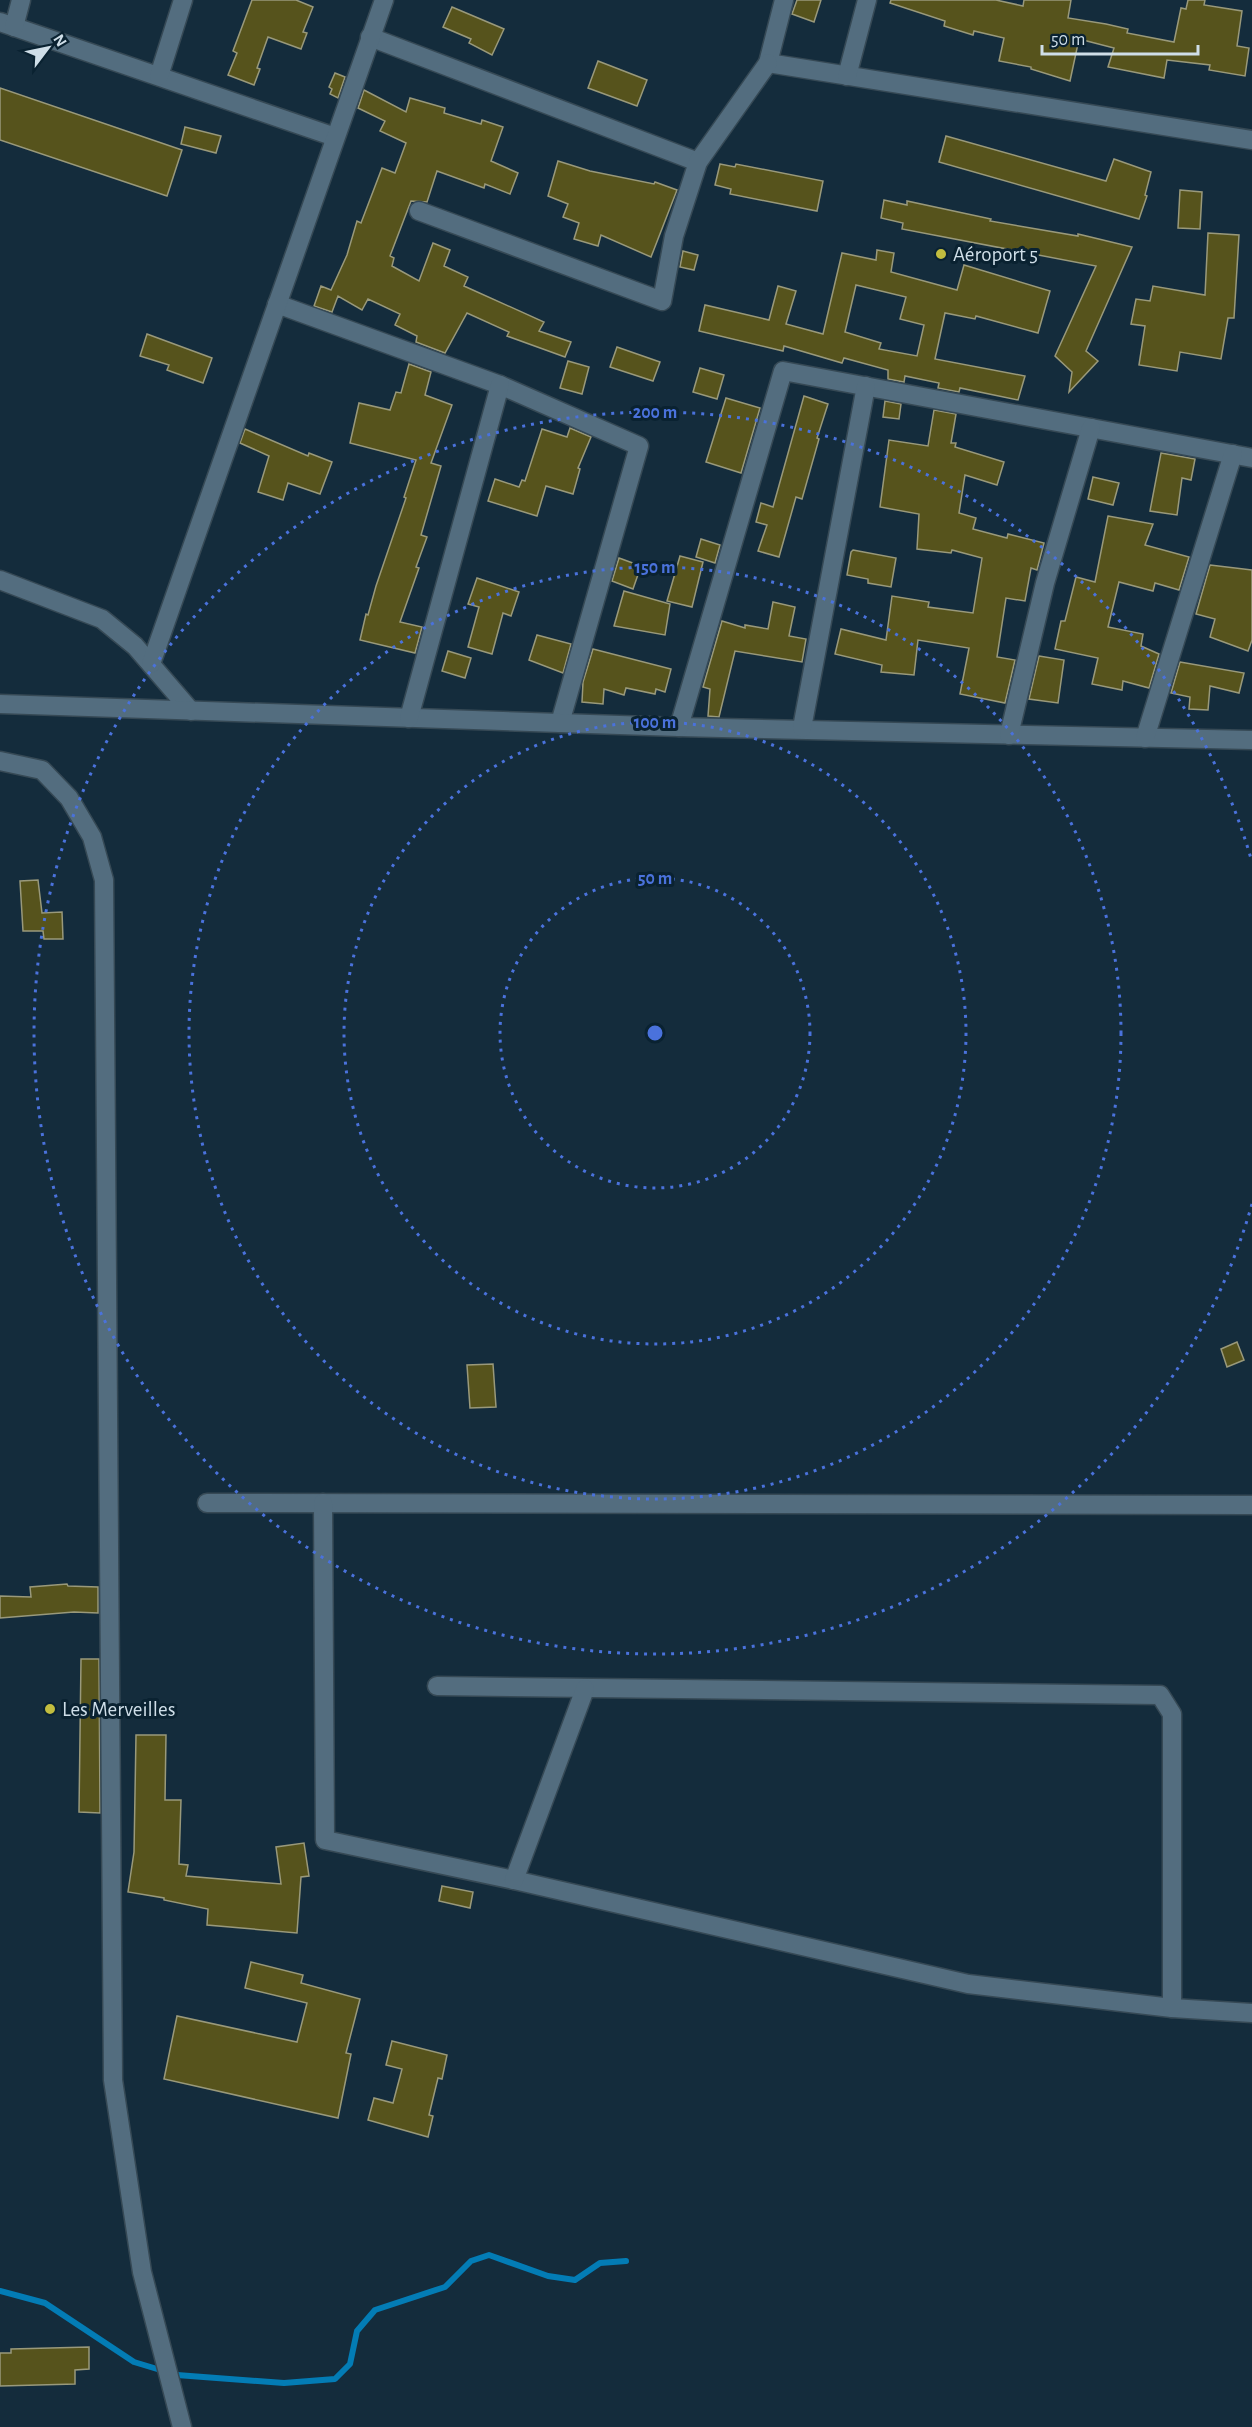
<svg xmlns="http://www.w3.org/2000/svg" width="1252" height="2427" font-family="'Alegreya Sans',sans-serif">
<style>
.lines{fill:none;stroke-linecap:round;stroke-linejoin:round}
.stream{stroke:#037cb5;stroke-width:6}
.building{fill:#56531c;stroke:#99997b;stroke-width:1.5;fill-rule:evenodd}
.minor-casing{stroke:#364955;stroke-width:21}
.minor{stroke:#536d7f;stroke-width:18}
.ring{fill:none;stroke:#4a72dc;stroke-width:3;stroke-dasharray:3 6}
.poi-dot{fill:#c2bd3f;stroke:#0a2231;stroke-width:2}
.labels{text-anchor:middle;stroke-width:6;stroke-linejoin:round;paint-order:stroke}
.poi-label{font-size:21px;fill:#cfdee8;stroke:#0a2231;text-anchor:start}
.centre{fill:#4a72dc;stroke:#0a2231;stroke-width:3}
.ring-label{font-size:18px;text-anchor:middle;font-weight:bold;fill:#4a72dc;stroke:#0a2231;stroke-width:6;stroke-linejoin:round;paint-order:stroke}
</style>
<rect width="100%" height="100%" fill="#142c3c"/>
<g class="lines">
<path class="stream" d="M 0,2291 L 45,2303 L 134,2362 L 177,2375 L 284,2383 L 335,2379 L 350,2364 L 357,2331 L 375,2310 L 445,2287 L 471,2261 L 489,2255 L 548,2276 L 575,2280 L 600,2263 L 626,2261"/>
</g>
<g class="building">
<path d="M 252,0 L 296,0 L 313,7 L 303,32 L 307,33 L 301,49 L 268,37 L 257,68 L 260,69 L 254,85 L 228,75 L 237,53 L 233,51 Z"/>
<path d="M 797,0 L 821,0 L 814,22 L 792,14 Z"/>
<path d="M 891,0 L 996,0 L 1023,6 L 1024,0 L 1071,0 L 1068,18 L 1106,24 L 1128,29 L 1127,33 L 1174,42 L 1181,8 L 1186,9 L 1188,0 L 1205,0 L 1204,5 L 1242,11 L 1237,46 L 1249,48 L 1245,76 L 1209,70 L 1210,65 L 1167,60 L 1164,78 L 1108,67 L 1114,48 L 1079,39 L 1070,81 L 1031,69 L 1031,67 L 999,61 L 1004,38 L 974,31 L 973,35 L 944,26 L 945,21 L 890,3 Z"/>
<path d="M 452,7 L 504,29 L 492,55 L 469,43 L 471,39 L 443,27 Z"/>
<path d="M 598,61 L 647,80 L 637,106 L 588,88 Z"/>
<path d="M 335,73 L 345,77 L 338,98 L 330,94 L 332,89 L 329,87 Z"/>
<path d="M 0,88 L 182,150 L 167,196 L 0,140 Z"/>
<path d="M 364,90 L 406,112 L 410,98 L 445,108 L 444,113 L 481,124 L 482,120 L 503,127 L 491,161 L 518,173 L 510,194 L 485,184 L 484,188 L 437,171 L 427,202 L 411,201 L 390,256 L 394,258 L 392,266 L 419,281 L 433,243 L 450,250 L 444,266 L 468,277 L 464,286 L 544,322 L 539,331 L 571,342 L 565,357 L 507,336 L 509,332 L 467,313 L 445,353 L 416,342 L 417,336 L 395,325 L 400,314 L 368,299 L 362,310 L 338,296 L 332,312 L 314,306 L 321,286 L 331,290 L 347,255 L 357,221 L 361,223 L 382,168 L 395,173 L 406,143 L 380,131 L 385,121 L 358,108 Z"/>
<path d="M 185,127 L 221,136 L 216,153 L 181,144 Z"/>
<path d="M 946,136 L 1106,181 L 1114,159 L 1151,172 L 1145,195 L 1147,196 L 1139,219 L 939,162 Z"/>
<path d="M 558,161 L 590,171 L 654,184 L 655,182 L 677,190 L 651,257 L 601,235 L 598,246 L 574,239 L 579,223 L 563,217 L 568,204 L 548,196 Z"/>
<path d="M 720,164 L 735,167 L 736,164 L 823,181 L 817,211 L 730,194 L 731,189 L 715,185 Z"/>
<path d="M 1180,190 L 1202,192 L 1200,229 L 1178,228 Z"/>
<path d="M 884,200 L 907,205 L 907,201 L 991,219 L 990,221 L 1078,236 L 1078,234 L 1132,247 L 1086,351 L 1098,361 L 1069,392 L 1072,372 L 1055,356 L 1096,266 L 902,229 L 903,223 L 881,218 Z"/>
<path d="M 1208,233 L 1239,235 L 1234,318 L 1228,318 L 1221,359 L 1180,352 L 1177,371 L 1139,365 L 1145,326 L 1131,324 L 1136,299 L 1150,301 L 1153,286 L 1205,295 Z"/>
<path d="M 877,250 L 894,253 L 891,272 L 957,290 L 964,265 L 1050,291 L 1038,333 L 976,316 L 975,319 L 945,313 L 935,359 L 1025,376 L 1018,400 L 960,388 L 959,392 L 938,388 L 939,383 L 905,376 L 904,382 L 888,379 L 888,370 L 844,358 L 842,363 L 784,346 L 783,351 L 699,331 L 705,305 L 769,320 L 778,286 L 796,291 L 786,324 L 823,334 L 842,253 L 876,260 ZM 856,285 L 906,297 L 900,319 L 924,325 L 917,356 L 879,349 L 881,343 L 845,332 Z"/>
<path d="M 683,251 L 698,255 L 694,270 L 680,267 Z"/>
<path d="M 147,334 L 212,358 L 203,383 L 167,370 L 169,365 L 140,356 Z"/>
<path d="M 617,347 L 660,362 L 653,381 L 610,367 Z"/>
<path d="M 568,361 L 589,367 L 582,394 L 560,388 Z"/>
<path d="M 409,364 L 431,372 L 425,395 L 452,405 L 431,463 L 441,466 L 421,535 L 427,537 L 416,567 L 419,568 L 400,622 L 422,627 L 415,653 L 360,640 L 366,614 L 368,615 L 376,586 L 406,498 L 404,497 L 416,460 L 350,443 L 359,403 L 390,410 L 396,392 L 401,393 Z"/>
<path d="M 700,368 L 724,375 L 717,399 L 693,392 Z"/>
<path d="M 804,396 L 828,404 L 817,438 L 819,439 L 802,499 L 796,497 L 779,557 L 758,551 L 767,525 L 756,522 L 761,503 L 773,507 Z"/>
<path d="M 726,398 L 760,408 L 741,473 L 706,462 Z"/>
<path d="M 885,401 L 901,404 L 899,419 L 883,417 Z"/>
<path d="M 934,410 L 956,414 L 951,443 L 956,443 L 955,447 L 1004,462 L 997,485 L 965,475 L 959,513 L 976,518 L 973,529 L 1007,538 L 1008,534 L 1044,543 L 1037,570 L 1031,568 L 1025,601 L 1006,598 L 997,657 L 1015,660 L 1005,703 L 960,694 L 969,648 L 918,640 L 914,675 L 881,672 L 882,665 L 835,654 L 841,629 L 886,640 L 892,596 L 929,602 L 928,607 L 973,613 L 982,558 L 952,550 L 951,553 L 917,549 L 919,514 L 880,507 L 889,440 L 928,446 Z"/>
<path d="M 570,428 L 591,437 L 578,468 L 580,469 L 573,494 L 546,486 L 537,516 L 488,501 L 495,479 L 519,487 L 522,480 L 525,481 L 542,429 L 567,437 Z"/>
<path d="M 245,429 L 308,456 L 309,453 L 332,462 L 320,494 L 288,483 L 283,500 L 258,492 L 269,456 L 240,443 Z"/>
<path d="M 1161,453 L 1195,459 L 1191,480 L 1182,478 L 1177,515 L 1150,511 Z"/>
<path d="M 1093,477 L 1119,483 L 1113,505 L 1088,499 Z"/>
<path d="M 1108,516 L 1153,524 L 1145,545 L 1189,557 L 1179,590 L 1155,583 L 1153,591 L 1119,582 L 1108,627 L 1143,634 L 1141,646 L 1159,654 L 1149,688 L 1123,681 L 1122,690 L 1092,684 L 1098,658 L 1055,649 L 1061,621 L 1065,621 L 1076,577 L 1095,582 Z"/>
<path d="M 701,539 L 720,545 L 715,563 L 696,557 Z"/>
<path d="M 853,550 L 896,558 L 891,587 L 868,583 L 868,579 L 847,575 L 851,552 Z"/>
<path d="M 680,556 L 703,562 L 692,607 L 667,601 Z"/>
<path d="M 619,558 L 641,566 L 633,589 L 612,581 Z"/>
<path d="M 1210,565 L 1252,570 L 1252,640 L 1248,651 L 1210,637 L 1215,619 L 1196,614 Z"/>
<path d="M 477,578 L 519,592 L 511,616 L 503,613 L 492,654 L 468,647 L 479,607 L 468,604 Z"/>
<path d="M 624,591 L 670,604 L 665,635 L 614,626 Z"/>
<path d="M 773,602 L 795,607 L 789,636 L 806,639 L 802,662 L 735,651 L 719,717 L 708,716 L 710,689 L 703,687 L 722,621 L 745,628 L 745,625 L 768,629 Z"/>
<path d="M 537,635 L 571,644 L 563,673 L 529,660 Z"/>
<path d="M 593,649 L 671,669 L 665,692 L 656,689 L 655,694 L 626,688 L 624,695 L 604,689 L 603,704 L 582,702 L 583,682 Z"/>
<path d="M 448,651 L 471,658 L 465,678 L 442,671 Z"/>
<path d="M 1039,656 L 1064,660 L 1058,703 L 1029,699 Z"/>
<path d="M 1180,662 L 1244,673 L 1239,693 L 1210,686 L 1208,710 L 1189,709 L 1190,697 L 1171,693 Z"/>
<path d="M 38,880 L 42,913 L 62,912 L 63,939 L 44,939 L 43,931 L 23,931 L 20,881 Z"/>
<path d="M 1237,1342 L 1244,1360 L 1227,1367 L 1221,1349 Z"/>
<path d="M 493,1364 L 496,1407 L 470,1408 L 467,1365 Z"/>
<path d="M 67,1584 L 68,1586 L 98,1587 L 98,1613 L 74,1612 L 0,1618 L 0,1596 L 31,1597 L 30,1587 Z"/>
<path d="M 81,1659 L 99,1659 L 100,1813 L 79,1812 Z"/>
<path d="M 136,1735 L 166,1735 L 165,1800 L 181,1800 L 179,1864 L 188,1865 L 186,1876 L 281,1884 L 276,1847 L 304,1843 L 309,1876 L 301,1877 L 297,1933 L 207,1925 L 208,1909 L 164,1900 L 164,1898 L 128,1892 L 134,1852 Z"/>
<path d="M 442,1886 L 473,1892 L 470,1908 L 439,1901 Z"/>
<path d="M 251,1962 L 303,1975 L 301,1983 L 360,1999 L 346,2053 L 351,2054 L 338,2118 L 164,2079 L 177,2016 L 297,2042 L 307,2003 L 245,1988 Z"/>
<path d="M 392,2041 L 447,2055 L 442,2079 L 438,2078 L 429,2115 L 433,2116 L 428,2137 L 368,2120 L 374,2098 L 393,2103 L 402,2069 L 386,2065 Z"/>
<path d="M 89,2347 L 89,2369 L 75,2370 L 75,2384 L 0,2386 L 0,2353 L 11,2353 L 11,2349 Z"/>
</g>
<g class="lines">
<g class="minor-casing">
<g id="minor">
<path d="M 784,0 L 768,63 L 1252,140"/>
<path d="M 0,22 L 335,137"/>
<path d="M 14,27 L 21,0"/>
<path d="M 370,37 L 698,162"/>
<path d="M 159,76 L 183,0"/>
<path d="M 847,76 L 867,0"/>
<path d="M 419,211 L 662,301 L 674,236 L 698,162 L 768,63"/>
<path d="M 277,304 L 500,385 L 639,446 L 560,723"/>
<path d="M 0,580 L 102,619 L 135,646 L 191,711"/>
<path d="M 151,664 L 384,0"/>
<path d="M 0,704 L 679,727 L 1252,740"/>
<path d="M 409,718 L 500,385"/>
<path d="M 679,727 L 783,371 L 1252,458"/>
<path d="M 802,728 L 866,386"/>
<path d="M 1009,735 L 1045,583 L 1091,428"/>
<path d="M 1145,738 L 1233,454"/>
<path d="M 0,761 L 42,770 L 69,798 L 92,837 L 104,880 L 113,2080 L 142,2272 L 182,2427"/>
<path d="M 207,1503 L 1252,1505"/>
<path d="M 323,1503 L 325,1840 L 514,1880 L 968,1984 L 1172,2008 L 1252,2013"/>
<path d="M 437,1686 L 1160,1695 L 1172,1714 L 1172,2008"/>
<path d="M 514,1880 L 585,1689"/>
</g>
</g>
<use href="#minor" class="minor"/>
</g>
<g class="ring">
<circle cx="655" cy="1033" r="155"/>
<circle cx="655" cy="1033" r="311"/>
<circle cx="655" cy="1033" r="466"/>
<path d="M1252 1204A621 621 0 1 1 1252 862"/>
</g>
<g class="poi-dot">
<circle cx="941" cy="254" r="6"/>
<circle cx="50" cy="1709" r="6"/>
</g>
<g class="labels">
<g class="poi-label">
<text x="953" y="261">Aéroport 5</text>
<text x="62" y="1716">Les Merveilles</text>
</g>
</g>
<circle cx="655" cy="1033" r="9" class="centre"/>
<g class="ring-label">
<text x="655" y="418">200 m</text>
<text x="655" y="573">150 m</text>
<text x="655" y="728">100 m</text>
<text x="655" y="884">50 m</text>
</g>
<g transform="translate(48 48) rotate(58)" stroke="#0a2231" stroke-width="4.5" paint-order="stroke">
<path d="M0-4.5L10 22L0 15L-10 22Z" fill="#cfdee8"/>
<text y="-9" font-size="16" font-weight="bold" text-anchor="middle" fill="#cfdee8">N</text>
</g>
<path d="M1042 45v9h156v-9" fill="none" stroke="#cfdee8" stroke-width="3"/>
<text x="1051" y="45" font-size="18" fill="#cfdee8" stroke="#0a2231" stroke-width="4.5" paint-order="stroke">50 m</text>
</svg>
